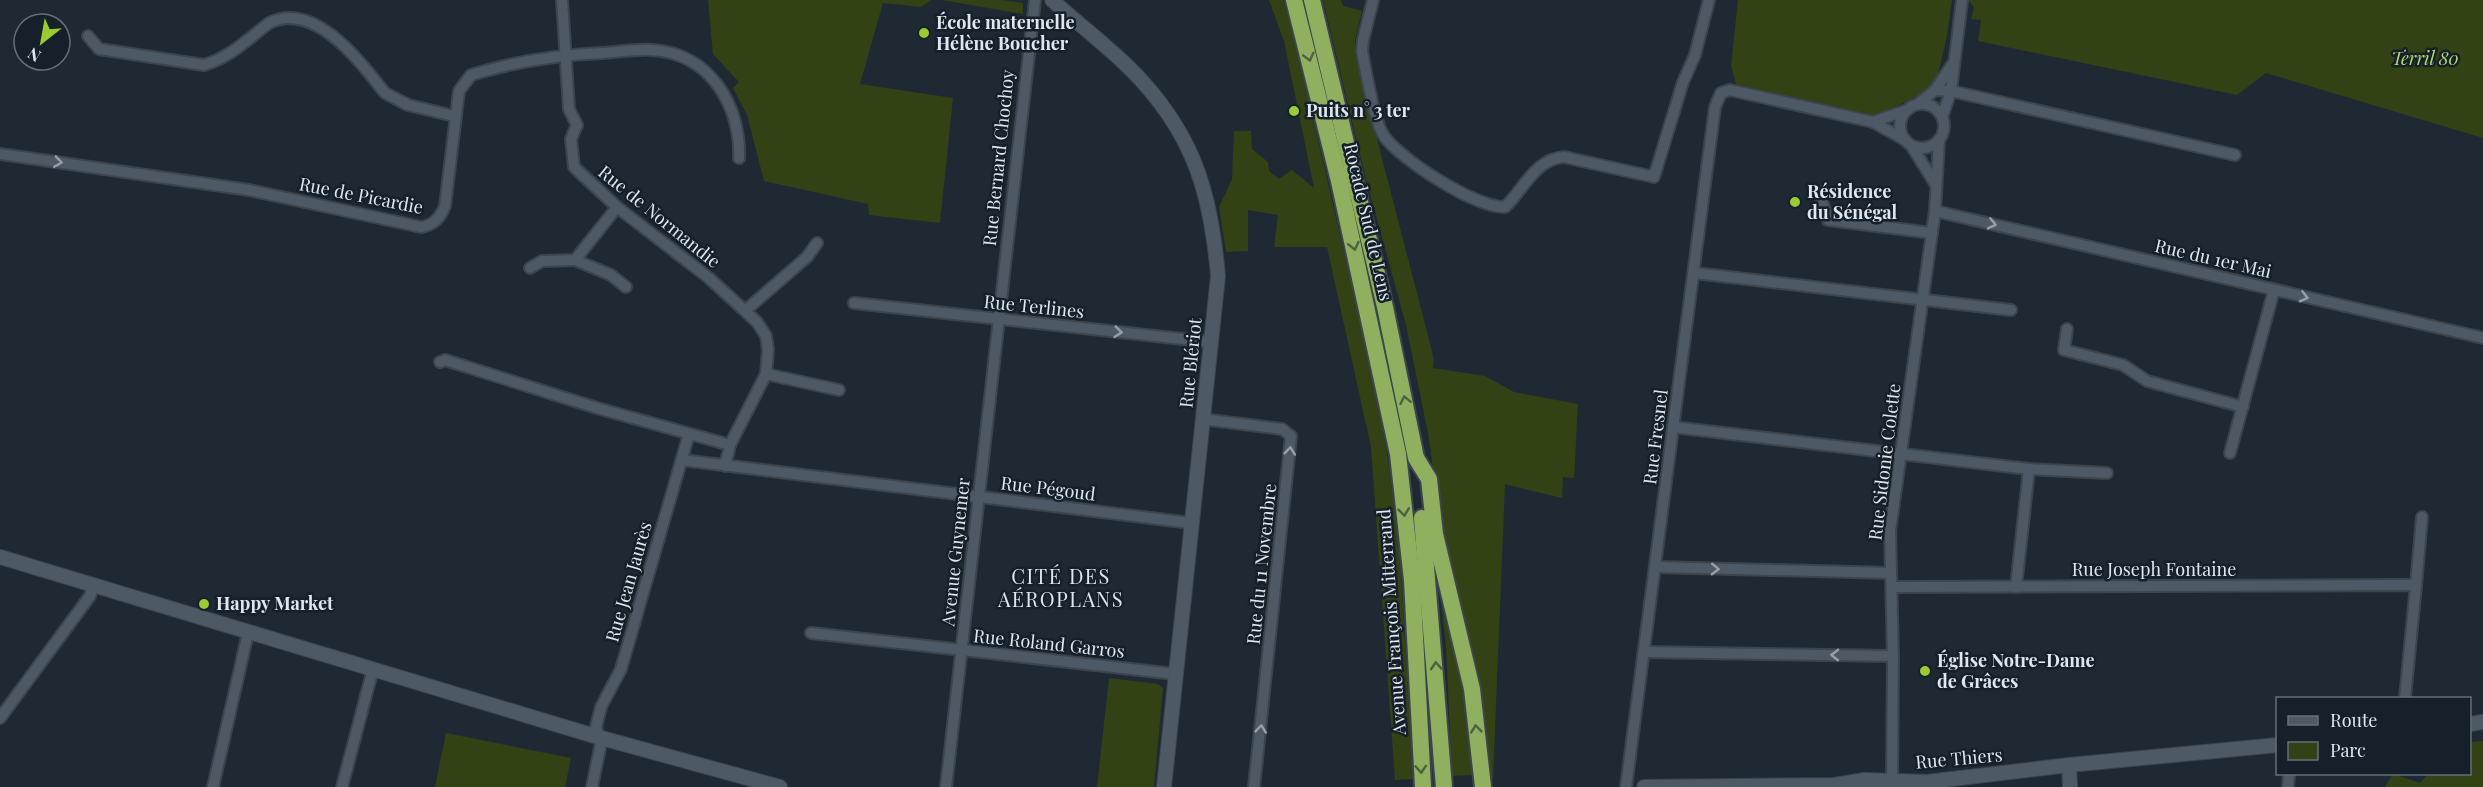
<svg xmlns="http://www.w3.org/2000/svg" width="2483" height="787" font-family="'Playfair Display',serif">
<style>
.green{fill:#324214}
.lines{fill:none;stroke-linecap:round;stroke-linejoin:round}
.minor-casing{stroke:#3c454d;stroke-width:14}
.tertiary-casing{stroke:#3c454d;stroke-width:16}
.trunk-casing{stroke:#3c454d;stroke-width:20}
.minor{stroke:#4e5966;stroke-width:10}
.tertiary{stroke:#4e5966;stroke-width:14}
.trunk{stroke:#90b060;stroke-width:16}
.oneway{stroke:#4c6142}
.oneway2{stroke:#96a0aa}
.poi-dot{fill:#9cca32;stroke:#15202a;stroke-width:2}
.labels{text-anchor:middle;stroke-width:5;stroke-linejoin:round;paint-order:stroke}
.poi-label{font-size:18px;font-weight:bold;fill:#dfe6ed;stroke:#15202a;text-anchor:start}
.park-label{font-size:18px;font-style:italic;fill:#b2da68;stroke:#15202a}
.street-label{font-size:18px;fill:#dfe6ed;stroke:#15202a}
.neighbourhood-label{font-size:20px;letter-spacing:1.5px;fill:#dfe6ed;stroke:#15202a}
</style>
<rect width="100%" height="100%" fill="#1f2934"/>
<g class="green">
<path d="M 708,0 L 931,0 L 921,7 L 883,3 L 860,84 L 953,98 L 940,223 L 869,215 L 868,204 L 764,181 L 747,115 L 733,88 L 739,82 L 713,54 Z"/>
<path d="M 942,0 L 1001,0 L 1023,3 L 1023,14 Z"/>
<path d="M 1269,0 L 1283,0 L 1294,37 L 1369,359 L 1387,452 L 1400,554 L 1413,779 L 1395,780 L 1371,447 L 1327,247 L 1274,247 L 1278,215 L 1248,210 L 1248,251 L 1226,252 L 1219,207 L 1232,179 L 1234,131 L 1251,131 L 1252,149 L 1268,162 L 1269,171 L 1279,179 L 1292,170 L 1314,188 L 1284,41 Z"/>
<path d="M 1323,0 L 1341,0 L 1343,6 L 1362,11 L 1355,40 L 1355,54 L 1434,359 L 1433,368 L 1485,376 L 1514,392 L 1578,404 L 1574,478 L 1563,477 L 1562,498 L 1505,484 L 1493,779 L 1490,778 L 1441,527 L 1428,433 L 1406,325 L 1365,175 Z"/>
<path d="M 1738,0 L 1952,0 L 1947,36 L 1938,75 L 1925,92 L 1873,118 L 1736,84 L 1731,66 Z"/>
<path d="M 1968,0 L 2483,0 L 2483,138 L 2266,73 L 2237,95 L 1978,41 L 1981,20 L 1971,19 L 1974,7 Z"/>
<path d="M 1441,605 L 1467,695 L 1473,771 L 1471,775 L 1452,776 L 1446,646 Z"/>
<path d="M 1109,678 L 1158,684 L 1163,688 L 1154,787 L 1097,787 Z"/>
<path d="M 446,733 L 571,758 L 565,787 L 435,787 Z"/>
<path d="M 2483,741 L 2483,787 L 2385,787 L 2393,774 L 2420,783 L 2428,774 L 2470,774 L 2470,742 Z"/>
</g>
<g class="lines">
<g class="minor-casing">
<g id="minor">
<path d="M 562,0 L 569,109 L 577,125 L 571,139 L 574,167 L 617,207 L 709,278 L 757,322 L 766,336 L 768,350 L 766,374"/>
<path d="M 1373,0 L 1363,40 L 1362,51 C 1365,68 1375,124 1384,136 C 1401,160 1476,208 1505,207 C 1524,189 1535,159 1564,157 L 1654,177 L 1683,82 L 1695,55 L 1709,0"/>
<path d="M 88,36 L 99,49 L 204,65 C 229,58 248,39 269,23 C 315,0 361,63 385,93 L 408,105 L 454,116"/>
<path d="M 1935,90 L 1951,91 L 2235,155"/>
<path d="M 1918,104 L 1935,90 L 1952,65"/>
<circle cx="1922" cy="126" r="22"/>
<path d="M 1942,117 L 1951,91 L 1962,0"/>
<path d="M 1873,122 L 1907,110"/>
<path d="M 1911,145 L 1936,185"/>
<path d="M 0,154 L 249,190 L 421,227 C 434,225 440,218 445,206 L 459,91 L 471,75 C 513,62 558,55 602,53 C 618,52 635,49 652,50 C 710,53 741,106 739,158"/>
<path d="M 1819,192 L 1828,220 L 1932,233"/>
<path d="M 1935,211 L 2483,338"/>
<path d="M 575,260 L 611,275 L 626,287"/>
<path d="M 530,268 L 542,261 L 575,260 L 617,207"/>
<path d="M 1695,273 L 2011,310"/>
<path d="M 854,303 L 1210,342"/>
<path d="M 746,310 L 807,257 L 817,243"/>
<path d="M 2067,329 L 2064,350 L 2123,365 L 2147,381 L 2243,407"/>
<path d="M 440,362 L 445,360 L 597,408 L 730,445"/>
<path d="M 1202,419 L 1282,429 L 1291,436 L 1254,787"/>
<path d="M 1673,427 L 2029,469 L 2107,473"/>
<path d="M 2230,453 L 2274,290"/>
<path d="M 682,460 L 1191,523"/>
<path d="M 725,466 L 730,445 L 766,374 L 839,390"/>
<path d="M 1656,567 L 1891,573"/>
<path d="M 2416,585 L 2422,517"/>
<path d="M 1892,587 L 2416,585 L 2405,698"/>
<path d="M 2016,587 L 2029,469"/>
<path d="M 811,633 L 1175,674"/>
<path d="M 1645,652 L 1893,656"/>
<path d="M 0,718 L 90,596 L 93,586"/>
<path d="M 213,787 L 248,633"/>
<path d="M 342,787 L 373,669"/>
<path d="M 592,787 L 601,743 L 596,727 L 601,707 L 621,669 L 689,434"/>
<path d="M 946,787 L 1035,0"/>
<path d="M 1626,787 L 1715,107 L 1721,93 L 1730,90 L 1873,122 L 1905,140"/>
<path d="M 1892,787 L 1893,656 L 1890,531 L 1935,211 L 1939,140"/>
<path d="M 2288,787 L 2289,774"/>
</g>
</g>
<g class="tertiary-casing">
<g id="tertiary">
<path d="M 1052,0 C 1081,27 1114,50 1141,80 C 1196,140 1211,197 1218,276 L 1164,787"/>
<path d="M 0,557 L 598,737 L 780,787"/>
<path d="M 2470,724 L 2483,722"/>
<path d="M 2069,765 L 2070,787"/>
<path d="M 1644,787 L 1834,785 L 1865,780 L 1927,782 L 2069,765 L 2278,745"/>
</g>
</g>
<g class="trunk-casing">
<g id="trunk">
<path d="M 1294,0 L 1339,181 L 1398,454 L 1412,580 L 1423,787"/>
<path d="M 1312,0 L 1385,307 L 1416,458 L 1429,479 L 1435,534 L 1472,689 L 1483,787"/>
<path d="M 1422,518 L 1444,787"/>
</g>
</g>
<use href="#minor" class="minor"/>
<use href="#tertiary" class="tertiary"/>
<use href="#trunk" class="trunk"/>
</g>
<defs><path id="oneway-chevron" d="M-2-3.5L2.5 0L-2 3.5" fill="none" stroke-width="1.6" stroke-linecap="round" stroke-linejoin="round" transform="scale(1.5)"/></defs>
<g class="oneway">
<use href="#oneway-chevron" transform="translate(1309 57) rotate(76)"/>
<use href="#oneway-chevron" transform="translate(1354 246) rotate(77)"/>
<use href="#oneway-chevron" transform="translate(1405 400) rotate(-102)"/>
<use href="#oneway-chevron" transform="translate(1404 512) rotate(83)"/>
<use href="#oneway-chevron" transform="translate(1436 666) rotate(-94)"/>
<use href="#oneway-chevron" transform="translate(1476 729) rotate(-96)"/>
<use href="#oneway-chevron" transform="translate(1421 769) rotate(86)"/>
</g>
<g class="oneway2">
<use href="#oneway-chevron" transform="translate(58 162) rotate(8)"/>
<use href="#oneway-chevron" transform="translate(1992 224) rotate(13)"/>
<use href="#oneway-chevron" transform="translate(2304 297) rotate(14)"/>
<use href="#oneway-chevron" transform="translate(1118 332) rotate(6)"/>
<use href="#oneway-chevron" transform="translate(1290 451) rotate(-84)"/>
<use href="#oneway-chevron" transform="translate(1715 569) rotate(1)"/>
<use href="#oneway-chevron" transform="translate(1835 655) rotate(-179)"/>
<use href="#oneway-chevron" transform="translate(1261 729) rotate(-84)"/>
</g>
<g class="poi-dot">
<circle cx="924" cy="33" r="6"/>
<circle cx="1294" cy="111" r="6"/>
<circle cx="1795" cy="202" r="6"/>
<circle cx="204" cy="604" r="6"/>
<circle cx="1925" cy="671" r="6"/>
</g>
<g class="labels">
<g class="poi-label">
<text x="936" y="29">École maternelle<tspan x="936" dy="21">Hélène Boucher</tspan></text>
<text x="1306" y="117">Puits n° 3 ter</text>
<text x="1807" y="198">Résidence<tspan x="1807" dy="21">du Sénégal</tspan></text>
<text x="216" y="610">Happy Market</text>
<text x="1937" y="667">Église Notre-Dame<tspan x="1937" dy="21">de Grâces</tspan></text>
</g>
<g class="park-label">
<text x="2425" y="65">Terril 80</text>
</g>
<g class="street-label">
<text transform="translate(999 158) rotate(-84)" y="6">Rue Bernard Chochoy</text>
<text transform="translate(361 196) rotate(11)" y="6">Rue de Picardie</text>
<text transform="translate(659 217) rotate(39)" y="6">Rue de Normandie</text>
<text transform="translate(1368 222) rotate(77)" y="6">Rocade Sud de Lens</text>
<text transform="translate(2213 259) rotate(13)" y="6">Rue du 1er Mai</text>
<text transform="translate(1034 307) rotate(6)" y="6">Rue Terlines</text>
<text transform="translate(1191 363) rotate(-84)" y="6">Rue Blériot</text>
<text transform="translate(1656 437) rotate(-83)" y="6">Rue Fresnel</text>
<text transform="translate(1885 462) rotate(-83)" y="6">Rue Sidonie Colette</text>
<text transform="translate(1048 489) rotate(7)" y="6">Rue Pégoud</text>
<text transform="translate(956 552) rotate(-84)" y="6">Avenue Guynemer</text>
<text transform="translate(1262 564) rotate(-84)" y="6">Rue du 11 Novembre</text>
<text x="2154" y="576">Rue Joseph Fontaine</text>
<text transform="translate(629 582) rotate(-74)" y="6">Rue Jean Jaurès</text>
<text transform="translate(1392 622) rotate(-94)" y="6">Avenue François Mitterrand</text>
<text transform="translate(1049 644) rotate(6)" y="6">Rue Roland Garros</text>
<text transform="translate(1959 759) rotate(-5)" y="6">Rue Thiers</text>
</g>
<g class="neighbourhood-label">
<text x="1061" y="584">CITÉ DES<tspan x="1061" dy="23">AÉROPLANS</tspan></text>
</g>
</g>
<rect x="2276" y="697" width="195" height="78" fill="#15202a" stroke="#666f78" stroke-width="1.5"/>
<rect x="2288" y="716" width="30" height="9" fill="#4e5966" stroke="#666f78" stroke-width="1.5"/>
<text x="2330" y="727" font-size="18" fill="#dfe6ed">Route</text>
<rect x="2288" y="742" width="30" height="18" fill="#324214" stroke="#666f78" stroke-width="1.5"/>
<text x="2330" y="757" font-size="18" fill="#dfe6ed">Parc</text>
<g transform="translate(42 42) rotate(211)"><circle r="28" fill="#15202a" stroke="#666f78" stroke-width="1.5"/>
<path d="M0-4.5L10 22L0 15L-10 22Z" fill="#9cca32"/>
<text y="-9" font-size="16" font-weight="bold" text-anchor="middle" fill="#dfe6ed">N</text>
</g>
</svg>
